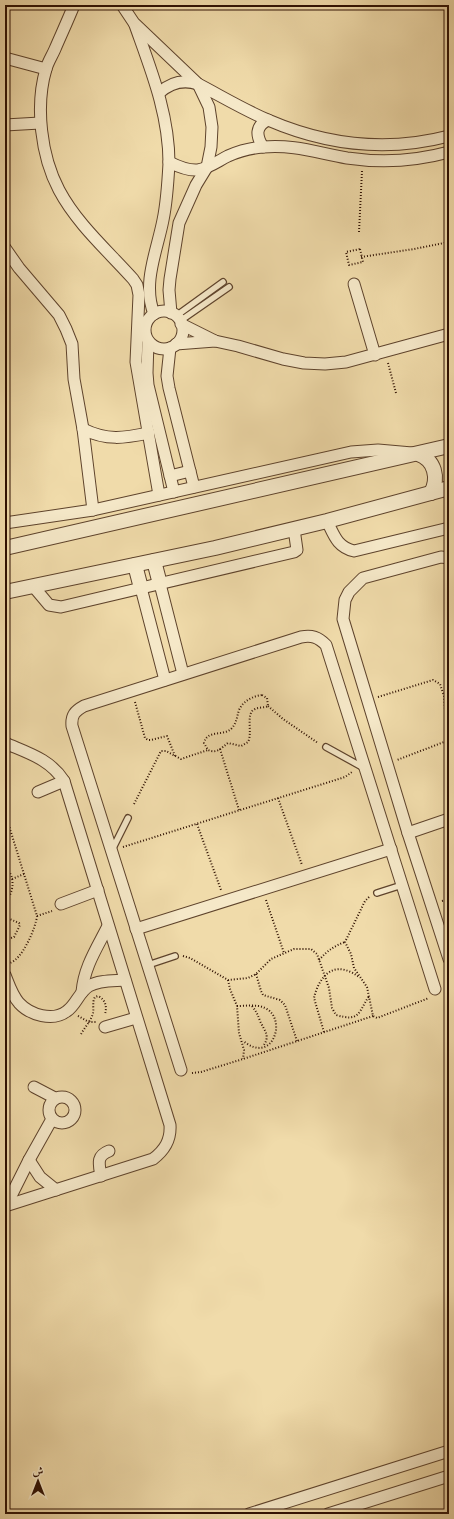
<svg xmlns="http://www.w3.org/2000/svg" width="454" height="1519" font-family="'IM FELL English',Amiri,serif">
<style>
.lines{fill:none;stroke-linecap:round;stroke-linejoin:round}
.service-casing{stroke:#5e432c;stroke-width:8}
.minor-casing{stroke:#5e432c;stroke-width:13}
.tertiary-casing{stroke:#5e432c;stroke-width:16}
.path{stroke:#2e1002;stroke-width:2;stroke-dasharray:1 2;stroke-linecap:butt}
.service{stroke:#f5e8c8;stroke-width:5.5}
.minor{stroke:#f5e8c8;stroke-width:11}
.tertiary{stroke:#f5e8c8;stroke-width:14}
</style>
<rect width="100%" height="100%" fill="#f0dbaa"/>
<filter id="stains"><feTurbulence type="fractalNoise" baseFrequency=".005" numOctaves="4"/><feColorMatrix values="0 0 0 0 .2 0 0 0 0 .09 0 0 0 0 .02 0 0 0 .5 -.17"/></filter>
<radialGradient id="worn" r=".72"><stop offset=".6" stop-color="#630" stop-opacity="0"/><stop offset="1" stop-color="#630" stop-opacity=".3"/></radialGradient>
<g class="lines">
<g class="service-casing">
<g id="service">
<path d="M 176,316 L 223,282"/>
<path d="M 180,321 L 229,287"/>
<path d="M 326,747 L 364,768"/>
<path d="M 112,850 L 128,818"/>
<path d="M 377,893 L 402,885"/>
<path d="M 148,965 L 175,956"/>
</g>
</g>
<g class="minor-casing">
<g id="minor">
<path d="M 74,5 C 68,20 61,35 55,49 C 52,56 48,62 46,69 C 35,106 41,156 59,190 C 77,224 108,251 133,279 L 137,285 L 139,295 L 136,362 L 159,495"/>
<path d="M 122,5 L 134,23 L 198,84 L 209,107 L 212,127 L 211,147 L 207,167 L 196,185 L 179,223 L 170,279 L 169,290 L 171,313"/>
<path d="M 135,25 C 151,70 169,114 169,163 C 168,182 167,201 163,220 C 157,251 142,283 154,314"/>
<path d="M 5,58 L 46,69"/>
<path d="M 159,93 C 170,83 183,79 198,84 C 221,96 244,110 268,120 C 326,145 388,152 449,136"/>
<path d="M 5,125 L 40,123"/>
<path d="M 263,147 C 256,136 255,126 268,120"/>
<path d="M 169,162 C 177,166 188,171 198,170 C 209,168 218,161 228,156 C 239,151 251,148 263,147 C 293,144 318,153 347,158 C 381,163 416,161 449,152"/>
<path d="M 5,248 L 19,268 L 59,315 L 66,329 L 72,344 L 74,379 L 83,429 L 93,510"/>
<path d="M 354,284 L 375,355"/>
<circle cx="164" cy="330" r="19"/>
<path d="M 181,324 L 215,341 L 238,346 L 283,359 L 304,363 L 325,364 L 346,362 L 449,334"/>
<path d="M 148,341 L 147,373 L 148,385 L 174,492"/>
<path d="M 176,344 L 215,341"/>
<path d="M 170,348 L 167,376 L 169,388 L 194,487"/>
<path d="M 83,429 C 107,441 124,438 149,433"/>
<path d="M 170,476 L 190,471"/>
<path d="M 327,521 C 334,535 337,547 354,551 L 449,528"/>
<path d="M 5,523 L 93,510 L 351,452 L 378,450 L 412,453"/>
<path d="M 449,558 L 441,557 L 363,578 L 349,592 L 345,600 L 343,619 L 408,833 L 449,959"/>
<path d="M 160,584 L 183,674"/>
<path d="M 33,586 L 49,605 L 61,607 L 294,552 L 297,550 L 294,529"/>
<path d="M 141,588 L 165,680"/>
<path d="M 5,743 C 28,753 50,759 64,781 L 170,1125 C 171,1140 165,1150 153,1159 L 5,1206"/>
<path d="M 38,792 L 64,781"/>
<path d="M 408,833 L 449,819"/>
<path d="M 61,904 L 98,890"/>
<path d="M 136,929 L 391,849"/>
<path d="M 5,975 C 9,985 12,995 19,1003 C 30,1015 53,1022 67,1011 C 76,1005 79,992 89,986 C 99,980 114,981 125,980"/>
<path d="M 82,992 C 84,967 97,948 108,926"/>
<path d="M 105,1027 L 136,1018"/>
<path d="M 181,1070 L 72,726 C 71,715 75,711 84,706 L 301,637 C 312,635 318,637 326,645 L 435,989"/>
<path d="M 34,1087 L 55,1098"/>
<circle cx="62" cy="1110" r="13"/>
<path d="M 29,1160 L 40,1177 L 56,1190"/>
<path d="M 101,1176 C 99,1164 96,1156 109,1151"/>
<path d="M 6,1206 L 29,1160 L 52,1119"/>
<path d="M 249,1514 L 449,1451"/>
<path d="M 328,1514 L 449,1476"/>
</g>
</g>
<g class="tertiary-casing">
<g id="tertiary">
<path d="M 418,454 C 435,460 439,478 431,493"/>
<path d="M 5,548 L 449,446"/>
<path d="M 154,561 L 160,584"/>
<path d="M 135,565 L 141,588"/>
<path d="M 5,592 L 215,548 L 327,521 L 449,488"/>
</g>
</g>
<g class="path">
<path d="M 359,232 L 362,171"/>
<path d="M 360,249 L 363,262 L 349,265 L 346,252 Z"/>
<path d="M 361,257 L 414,249 L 449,242"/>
<path d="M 388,363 L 396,393"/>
<path d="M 262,695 L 267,698 L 268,706 C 264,708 259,707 255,709 C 245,713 253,733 248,742 L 241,746 L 228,743 C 221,748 217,754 208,750 L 204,743 C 207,729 224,737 232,728 C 237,722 237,716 239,710 C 243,701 253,696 262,695 Z"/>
<path d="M 378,697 L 433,680 L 440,684 L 444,696 L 447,738 L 444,742 L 397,760"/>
<path d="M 135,702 L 145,738 L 148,740 L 151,740 L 167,736 L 175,756"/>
<path d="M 268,706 L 283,719 L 318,743"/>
<path d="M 220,749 L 239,810"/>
<path d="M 278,798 L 302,865"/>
<path d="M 134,804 L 161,751 L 166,751 L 181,759 L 208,750"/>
<path d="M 5,813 L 37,916 C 36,927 22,961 9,963 L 5,960"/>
<path d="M 197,824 L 221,890"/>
<path d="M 123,847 L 345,777 L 352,772"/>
<path d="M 5,866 C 16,877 14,892 5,903"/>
<path d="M 12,879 L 24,874"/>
<path d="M 369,897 L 365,901 L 345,942 L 351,954 L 354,968 L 367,987 L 373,1016 L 377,1018 L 429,998"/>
<path d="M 266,900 L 284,953"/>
<path d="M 442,901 L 449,899"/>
<path d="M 37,916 L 52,911"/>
<path d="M 5,917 L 19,923 L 20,925 L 14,937 L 11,938 L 5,934"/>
<path d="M 183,956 L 190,958 L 228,980 L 248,978 L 256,974 L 271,959 L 294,949 L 311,949 L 317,954 L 329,988 L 332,1008 L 336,1015 C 360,1022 358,1013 369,996"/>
<path d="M 319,960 C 327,951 334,946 345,942"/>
<path d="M 256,974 L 261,991 L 263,995 L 280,1000 L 285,1005 L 297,1041"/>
<path d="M 228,980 L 230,989 L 237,1006 L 239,1033 L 244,1050 L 243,1059"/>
<path d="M 237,1006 C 245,1006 257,1004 265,1008 C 285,1017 276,1054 254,1047 C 250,1046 246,1043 243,1041"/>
<path d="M 252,1006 C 256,1011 258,1015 260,1021 C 264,1030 271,1036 263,1046"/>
<path d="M 78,1016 L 89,1022 L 96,1022"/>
<path d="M 324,1032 L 314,998 C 317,984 327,965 345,970 C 350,971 355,974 359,977"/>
<path d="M 81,1034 C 85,1027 91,1021 93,1013 C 94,1008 92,1002 95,997 L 98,996 C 106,1000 107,1007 105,1014"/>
<path d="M 192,1073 L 201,1072 L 243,1059 L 373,1016"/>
</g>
<use href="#service" class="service"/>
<use href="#minor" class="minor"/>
<use href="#tertiary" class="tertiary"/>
</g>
<rect width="454" height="1519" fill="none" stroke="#f0dbaa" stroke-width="20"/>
<rect x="6" y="6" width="442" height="1507" fill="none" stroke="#2e1002" stroke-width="2"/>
<rect x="10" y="10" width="434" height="1499" fill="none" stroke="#2e1002"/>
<g transform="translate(38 1481)" stroke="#f5e8c8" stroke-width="3" paint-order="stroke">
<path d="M0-3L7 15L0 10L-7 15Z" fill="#2e1002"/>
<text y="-6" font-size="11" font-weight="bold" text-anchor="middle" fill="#2e1002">ش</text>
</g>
<rect width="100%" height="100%" filter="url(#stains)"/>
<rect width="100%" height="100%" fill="url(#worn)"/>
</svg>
